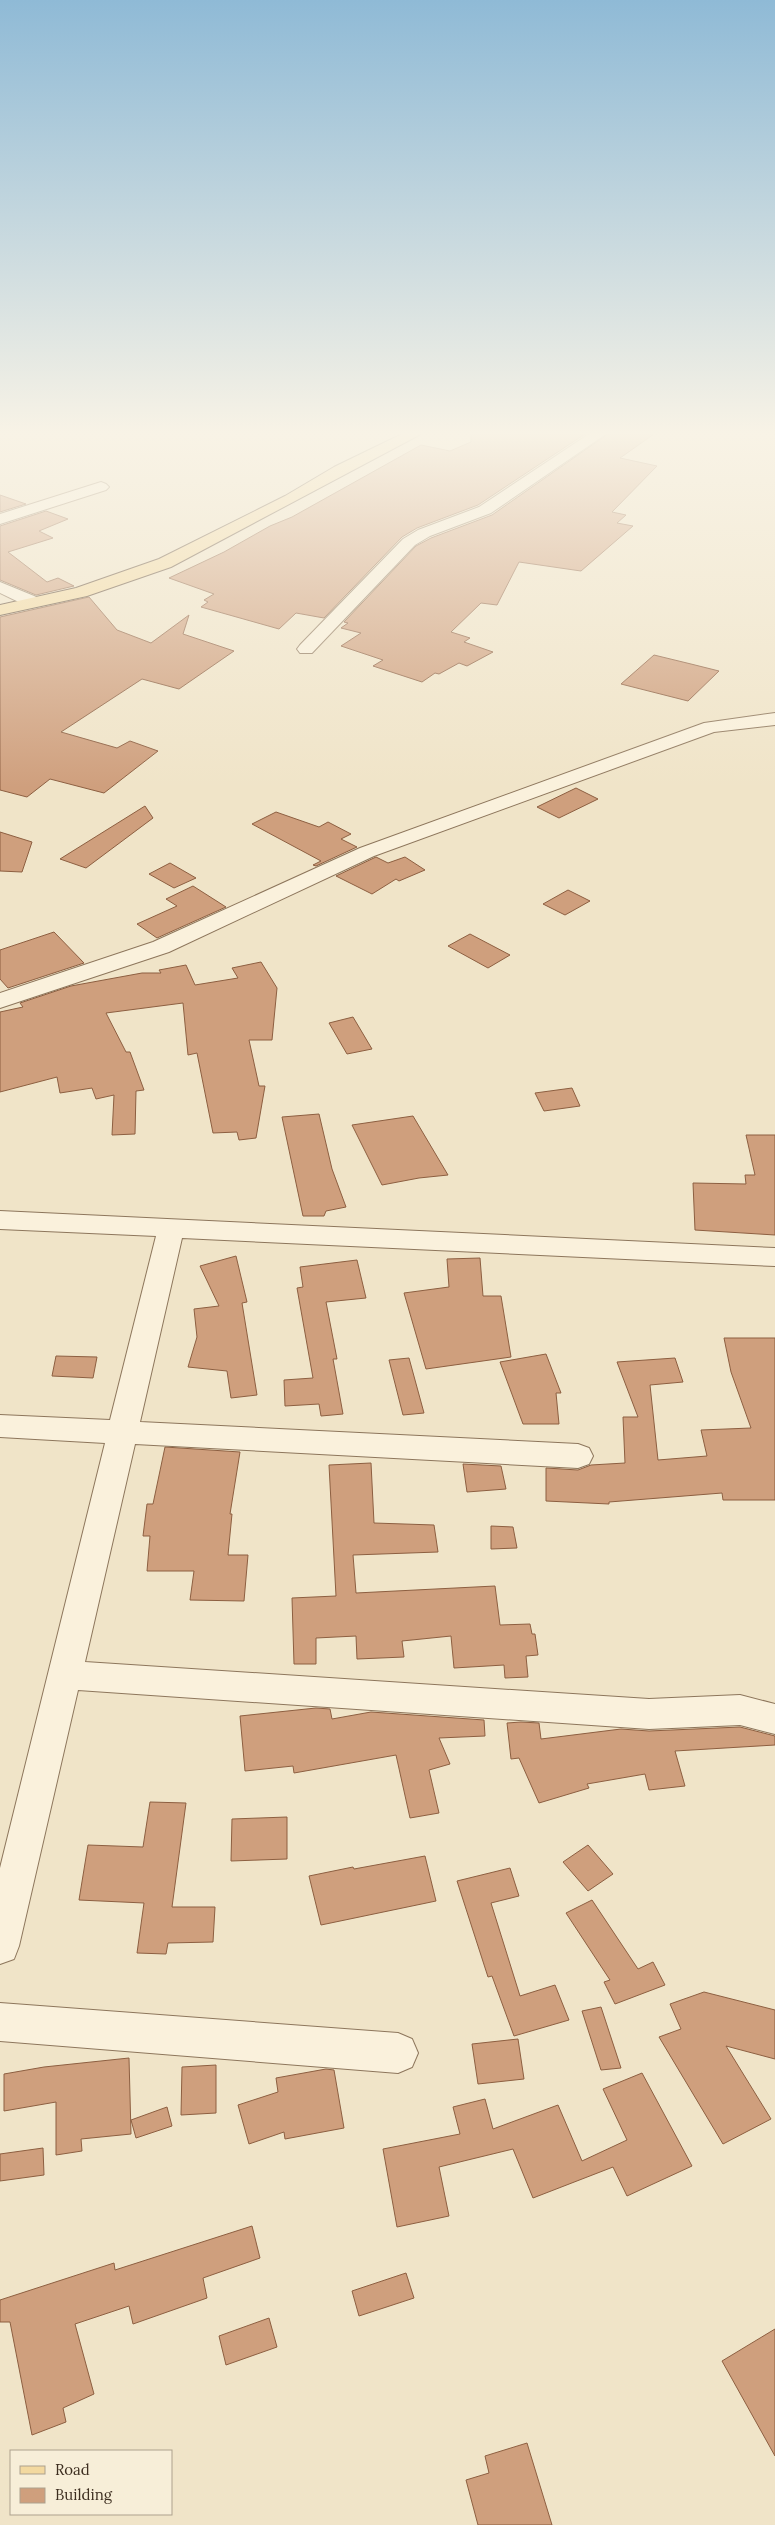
<svg xmlns="http://www.w3.org/2000/svg" width="775" height="2525" font-family="Lora,serif">
<style>
.building{fill:#cf9f7d;stroke:#8d5f41}
.lines{fill:none;stroke-linecap:round;stroke-linejoin:round}
.minor-casing{stroke:#8d765c;stroke-width:2}
.major-casing{stroke:#5b4430;stroke-width:2}
.minor{fill:#faf1dc;fill-rule:evenodd}
.major{fill:#f3d9a0;fill-rule:evenodd}
</style>
<rect width="100%" height="100%" fill="#f0e4c8"/>
<g class="building">
<path d="M 471,434 L 585,434 L 478,505 L 417,528 L 402,537 L 324,618 L 296,613 L 279,629 L 201,607 L 208,602 L 204,600 L 214,594 L 169,578 L 224,552 L 270,526 L 292,517 L 421,445 L 450,451 L 471,442 Z"/>
<path d="M 608,434 L 654,434 L 620,458 L 657,466 L 612,512 L 626,515 L 617,523 L 633,526 L 581,571 L 519,562 L 497,605 L 481,603 L 451,632 L 470,638 L 464,642 L 493,652 L 467,666 L 459,663 L 439,674 L 435,673 L 422,682 L 373,666 L 383,660 L 341,646 L 361,633 L 341,628 L 348,623 L 344,622 L 416,546 L 431,538 L 492,515 Z"/>
<path d="M 0,495 L 26,504 L 0,512 Z"/>
<path d="M 46,511 L 68,519 L 39,531 L 53,538 L 8,552 L 47,582 L 58,578 L 74,586 L 36,595 L 0,580 L 0,526 Z"/>
<path d="M 89,597 L 117,630 L 151,643 L 189,615 L 183,634 L 234,651 L 179,689 L 142,679 L 61,732 L 117,748 L 130,741 L 158,751 L 104,793 L 50,779 L 27,797 L 0,790 L 0,617 Z"/>
<path d="M 654,655 L 691,664 L 719,671 L 688,701 L 621,684 Z"/>
<path d="M 576,788 L 598,799 L 559,818 L 537,807 Z"/>
<path d="M 145,806 L 153,818 L 86,868 L 60,859 Z"/>
<path d="M 276,812 L 319,827 L 328,822 L 351,834 L 341,839 L 357,847 L 316,866 L 313,865 L 321,861 L 252,824 Z"/>
<path d="M 0,832 L 32,842 L 22,872 L 0,871 Z"/>
<path d="M 376,857 L 388,863 L 405,857 L 425,870 L 399,881 L 396,879 L 372,894 L 336,876 Z"/>
<path d="M 170,863 L 196,878 L 174,888 L 149,874 Z"/>
<path d="M 193,886 L 226,907 L 157,938 L 137,924 L 177,906 L 166,899 Z"/>
<path d="M 568,890 L 590,901 L 565,915 L 543,904 Z"/>
<path d="M 54,932 L 84,963 L 8,988 L 0,979 L 0,950 Z"/>
<path d="M 470,934 L 510,955 L 488,968 L 448,946 Z"/>
<path d="M 261,962 L 277,988 L 272,1040 L 249,1040 L 259,1086 L 265,1086 L 256,1138 L 239,1140 L 237,1132 L 213,1133 L 197,1053 L 188,1055 L 183,1003 L 106,1013 L 126,1052 L 130,1052 L 144,1090 L 136,1091 L 135,1134 L 112,1135 L 114,1095 L 96,1099 L 92,1088 L 60,1093 L 57,1077 L 0,1092 L 0,1012 L 23,1007 L 20,1003 L 71,986 L 142,973 L 161,973 L 159,970 L 186,965 L 195,985 L 238,978 L 232,968 Z"/>
<path d="M 353,1017 L 372,1049 L 347,1054 L 329,1023 Z"/>
<path d="M 572,1088 L 580,1106 L 544,1111 L 535,1093 Z"/>
<path d="M 319,1114 L 332,1169 L 346,1207 L 326,1211 L 324,1216 L 303,1216 L 282,1117 Z"/>
<path d="M 413,1116 L 448,1175 L 419,1178 L 382,1185 L 352,1125 Z"/>
<path d="M 746,1135 L 775,1135 L 775,1235 L 695,1230 L 693,1183 L 746,1184 L 745,1175 L 755,1175 Z"/>
<path d="M 236,1256 L 247,1302 L 242,1303 L 257,1395 L 231,1398 L 227,1371 L 188,1367 L 197,1337 L 194,1309 L 219,1306 L 200,1266 Z"/>
<path d="M 480,1258 L 483,1296 L 501,1296 L 511,1357 L 426,1369 L 404,1293 L 449,1287 L 447,1259 Z"/>
<path d="M 357,1260 L 366,1298 L 326,1302 L 337,1359 L 333,1359 L 343,1414 L 321,1416 L 319,1404 L 285,1406 L 284,1380 L 313,1378 L 297,1288 L 303,1287 L 300,1267 Z"/>
<path d="M 724,1338 L 775,1338 L 775,1500 L 723,1500 L 722,1493 L 609,1502 L 609,1504 L 546,1501 L 546,1468 L 578,1470 L 591,1465 L 625,1463 L 623,1417 L 638,1417 L 617,1362 L 675,1358 L 683,1382 L 650,1385 L 658,1460 L 707,1456 L 701,1430 L 751,1428 L 731,1372 Z"/>
<path d="M 546,1354 L 561,1393 L 556,1393 L 559,1424 L 523,1424 L 500,1362 Z"/>
<path d="M 56,1356 L 97,1357 L 93,1378 L 52,1376 Z"/>
<path d="M 409,1358 L 424,1413 L 403,1415 L 389,1360 Z"/>
<path d="M 165,1447 L 240,1452 L 230,1514 L 232,1514 L 228,1555 L 248,1555 L 244,1601 L 190,1600 L 194,1571 L 147,1571 L 150,1536 L 143,1536 L 147,1504 L 153,1504 Z"/>
<path d="M 371,1463 L 374,1523 L 434,1525 L 438,1552 L 353,1555 L 356,1593 L 495,1586 L 500,1625 L 530,1624 L 532,1634 L 535,1634 L 538,1655 L 526,1656 L 528,1677 L 505,1678 L 504,1665 L 454,1668 L 451,1636 L 402,1641 L 404,1657 L 357,1659 L 356,1636 L 316,1638 L 316,1664 L 294,1664 L 292,1598 L 336,1596 L 329,1465 Z"/>
<path d="M 463,1464 L 501,1466 L 506,1489 L 467,1492 Z"/>
<path d="M 491,1526 L 513,1527 L 517,1548 L 491,1549 Z"/>
<path d="M 316,1708 L 330,1709 L 332,1719 L 371,1712 L 484,1720 L 485,1736 L 439,1738 L 450,1764 L 429,1770 L 439,1813 L 410,1818 L 396,1755 L 294,1773 L 293,1766 L 245,1771 L 240,1716 Z"/>
<path d="M 521,1722 L 539,1723 L 541,1739 L 621,1729 L 649,1731 L 740,1727 L 775,1736 L 775,1745 L 675,1751 L 685,1786 L 649,1790 L 645,1774 L 587,1784 L 589,1788 L 539,1803 L 519,1758 L 511,1759 L 507,1723 Z"/>
<path d="M 150,1802 L 186,1803 L 172,1907 L 215,1907 L 213,1942 L 168,1943 L 166,1954 L 137,1953 L 144,1903 L 79,1900 L 88,1845 L 143,1847 Z"/>
<path d="M 287,1817 L 287,1859 L 231,1861 L 232,1819 Z"/>
<path d="M 588,1845 L 613,1874 L 588,1891 L 563,1862 Z"/>
<path d="M 425,1856 L 436,1901 L 321,1925 L 309,1876 L 353,1867 L 354,1869 Z"/>
<path d="M 510,1868 L 519,1896 L 491,1903 L 520,1996 L 555,1985 L 569,2020 L 514,2036 L 492,1976 L 488,1977 L 457,1881 Z"/>
<path d="M 592,1900 L 638,1969 L 653,1962 L 665,1985 L 615,2004 L 604,1982 L 610,1980 L 566,1913 Z"/>
<path d="M 704,1992 L 775,2010 L 775,2059 L 726,2046 L 771,2119 L 723,2144 L 659,2037 L 681,2029 L 670,2004 Z"/>
<path d="M 601,2007 L 621,2068 L 601,2070 L 582,2011 Z"/>
<path d="M 518,2039 L 524,2079 L 478,2084 L 472,2044 Z"/>
<path d="M 129,2058 L 131,2134 L 81,2139 L 82,2151 L 56,2155 L 56,2102 L 4,2111 L 4,2074 L 44,2067 Z"/>
<path d="M 216,2065 L 216,2113 L 181,2115 L 182,2067 Z"/>
<path d="M 326,2069 L 334,2070 L 344,2128 L 285,2139 L 284,2132 L 249,2144 L 238,2105 L 278,2092 L 276,2078 Z"/>
<path d="M 642,2073 L 692,2166 L 627,2196 L 613,2167 L 533,2198 L 513,2149 L 439,2167 L 449,2216 L 397,2227 L 383,2149 L 460,2134 L 453,2107 L 485,2099 L 493,2129 L 558,2105 L 582,2161 L 627,2140 L 603,2089 Z"/>
<path d="M 167,2107 L 172,2126 L 136,2138 L 131,2120 Z"/>
<path d="M 43,2148 L 44,2175 L 0,2181 L 0,2154 Z"/>
<path d="M 252,2226 L 260,2258 L 203,2278 L 207,2298 L 133,2324 L 129,2306 L 75,2324 L 94,2394 L 63,2408 L 66,2422 L 32,2435 L 10,2322 L 0,2322 L 0,2300 L 114,2263 L 115,2270 Z"/>
<path d="M 406,2273 L 414,2298 L 359,2316 L 352,2291 Z"/>
<path d="M 269,2318 L 277,2347 L 226,2365 L 219,2336 Z"/>
<path d="M 775,2329 L 775,2456 L 722,2361 Z"/>
<path d="M 527,2443 L 552,2525 L 478,2525 L 466,2480 L 489,2473 L 485,2456 Z"/>
</g>
<g class="lines">
<g class="minor-casing">
<g id="minor">
<path d="M 589,434 L 606,434 L 491,513 L 430,536 L 415,545 L 312,653 L 300,653 L 297,649 L 300,645 L 403,539 L 418,530 L 479,507 Z"/>
<path d="M 101,482 L 106,484 L 109,487 L 106,490 L 0,524 L 0,514 Z"/>
<path d="M 0,582 L 39,598 L 42,602 L 39,606 L 27,606 L 0,593 Z"/>
<path d="M 775,713 L 775,725 L 714,732 L 374,856 L 169,952 L 0,1008 L 0,993 L 153,942 L 360,848 L 704,723 Z"/>
<path d="M 0,1211 L 775,1248 L 775,1266 L 182,1238 L 140,1422 L 578,1444 L 589,1448 L 593,1456 L 589,1464 L 578,1468 L 135,1444 L 85,1662 L 649,1699 L 740,1695 L 775,1704 L 775,1734 L 740,1725 L 649,1729 L 78,1690 L 19,1946 L 14,1959 L 0,1964 L 0,1868 L 105,1443 L 0,1437 L 0,1415 L 110,1420 L 156,1236 L 0,1229 Z"/>
<path d="M 0,2003 L 398,2033 L 412,2039 L 418,2053 L 412,2067 L 398,2073 L 0,2041 Z"/>
</g>
</g>
<g class="major-casing">
<path id="major" d="M 402,434 L 421,434 L 171,567 L 87,596 L 0,615 L 0,605 L 76,588 L 159,559 L 285,496 L 334,467 Z"/>
</g>
<use href="#minor" class="minor"/>
<use href="#major" class="major"/>
</g>
<linearGradient id="sky" x2="0" y2="1"><stop stop-color="#8fbad6"/><stop offset="0.55" stop-color="#f8f3e6"/><stop offset="1" stop-color="#f8f3e6" stop-opacity="0"/></linearGradient>
<rect width="775" height="788" fill="url(#sky)"/>
<rect x="10" y="2450" width="162" height="65" fill="#f7eed8" stroke="#ada18e"/>
<rect x="20" y="2466" width="25" height="8" fill="#f3d9a0" stroke="#ada18e"/>
<text x="55" y="2475" font-size="15" fill="#3d2e20">Road</text>
<rect x="20" y="2488" width="25" height="15" fill="#cf9f7d" stroke="#ada18e"/>
<text x="55" y="2500" font-size="15" fill="#3d2e20">Building</text>
</svg>
